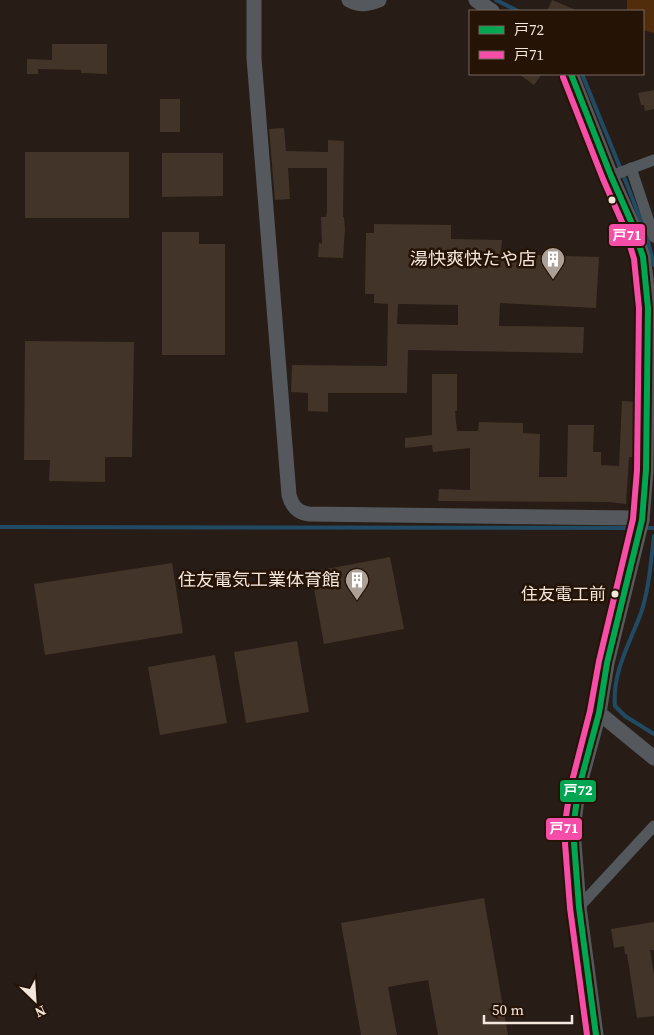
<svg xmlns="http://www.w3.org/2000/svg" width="654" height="1035" font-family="'Source Serif 4','Noto Sans JP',serif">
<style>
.green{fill:#522d0c}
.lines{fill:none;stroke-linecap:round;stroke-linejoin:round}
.stream{stroke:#214b64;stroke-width:4}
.building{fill:#423428;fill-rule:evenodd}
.street{stroke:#52585c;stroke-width:11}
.secondary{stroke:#55595d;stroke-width:15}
.bus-1-casing{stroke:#251306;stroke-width:10}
.bus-2-casing{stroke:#251306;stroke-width:10}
.bus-1{stroke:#00a651;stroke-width:6}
.bus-2{stroke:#f54da8;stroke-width:6}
.bus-dot{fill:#f3e6dd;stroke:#251306;stroke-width:2}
.labels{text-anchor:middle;stroke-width:5;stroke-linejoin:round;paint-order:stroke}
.bus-label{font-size:17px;fill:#f3e6dd;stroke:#251306;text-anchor:end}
.poi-label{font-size:18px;fill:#f3e6dd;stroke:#251306;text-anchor:end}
.line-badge{stroke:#251306;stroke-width:2}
.badge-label{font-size:14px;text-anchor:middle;font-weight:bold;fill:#fff}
</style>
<rect width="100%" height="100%" fill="#271d16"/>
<path class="green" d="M 627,0 L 654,0 L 654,33 L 643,30 L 643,11 L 627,11 Z"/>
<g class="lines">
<g class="stream">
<path d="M 496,0 L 518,11"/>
<path d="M 582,74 L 626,182 L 646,234 L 654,265"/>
<path d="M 0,527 L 637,528"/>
<path d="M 644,528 L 654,528"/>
<path d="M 654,536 C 651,561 649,589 641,613 C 630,643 612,672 615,706 L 625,716 L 654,734"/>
</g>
</g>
<g class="building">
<path d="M 552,0 L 578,11 L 547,11 Z"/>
<path d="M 52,44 L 107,44 L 107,74 L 81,73 L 81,70 L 38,69 L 38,74 L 27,74 L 27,59 L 52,60 Z"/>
<path d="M 519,74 L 542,74 L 534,85 Z"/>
<path d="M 654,90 L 654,109 L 645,111 L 644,105 L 641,105 L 638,93 Z"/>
<rect x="160" y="99" width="20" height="33"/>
<path d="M 284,128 L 286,151 L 328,152 L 328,140 L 344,141 L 343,217 L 344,217 L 345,229 L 343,258 L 318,257 L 319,243 L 322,244 L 321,217 L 326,217 L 327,212 L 327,168 L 288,168 L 290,199 L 275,200 L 269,129 Z"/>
<rect x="25" y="152" width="104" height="66"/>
<path d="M 162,153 L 223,153 L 223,196 L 162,197 Z"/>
<path d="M 374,224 L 451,225 L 451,239 L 502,240 L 501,254 L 599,257 L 596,308 L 500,303 L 499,326 L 584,327 L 583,353 L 408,350 L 407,393 L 328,393 L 328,412 L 308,411 L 308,393 L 291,392 L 292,365 L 387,366 L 388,304 L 374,303 L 374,294 L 365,294 L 366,233 L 374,233 ZM 398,304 L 458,305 L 458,325 L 397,324 Z"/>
<path d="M 162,232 L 199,232 L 199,244 L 225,244 L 225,355 L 162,355 Z"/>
<path d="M 25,341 L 134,342 L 132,457 L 105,457 L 105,482 L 49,481 L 50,460 L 24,460 Z"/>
<path d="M 432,374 L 457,374 L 457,411 L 455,411 L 457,431 L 478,431 L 479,422 L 523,423 L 523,433 L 540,434 L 539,477 L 567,477 L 568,425 L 594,425 L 593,452 L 601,452 L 601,465 L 619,466 L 622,401 L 637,402 L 635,457 L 629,457 L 626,504 L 608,502 L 438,501 L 439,489 L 470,490 L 470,448 L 433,452 L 432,445 L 405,448 L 405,438 L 432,435 Z"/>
<path d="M 390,557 L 404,629 L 324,644 L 311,572 Z"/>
<path d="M 172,563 L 183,633 L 45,655 L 34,584 Z"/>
<path d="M 297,641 L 309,712 L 246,723 L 234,652 Z"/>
<path d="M 215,655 L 227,723 L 160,735 L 148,667 Z"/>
<path d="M 484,898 L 508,1035 L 438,1035 L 428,980 L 388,987 L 397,1035 L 361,1035 L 341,923 Z"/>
<path d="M 654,922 L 654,950 L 650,950 L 654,975 L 654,1016 L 637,1018 L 627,954 L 625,954 L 624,946 L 614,948 L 611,929 Z"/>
</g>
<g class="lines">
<g class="street">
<path d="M 631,168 L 654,237"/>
<path d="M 611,176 L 654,160"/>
<path d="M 579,907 L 654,826"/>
</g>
<g class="secondary">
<path d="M 254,0 L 254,58 L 289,495 C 292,506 297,513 309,514 L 634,518 L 642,520"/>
<path d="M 349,0 C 360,6 368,4 379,0"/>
<path d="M 476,0 L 492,11"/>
<path d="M 571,74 L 611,176 L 633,226 L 643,257 L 646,278 L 648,308 L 646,470 L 642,520 L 607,663 L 599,713 L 578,791 L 573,830 L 579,907 L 596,1035"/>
<path d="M 599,713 L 654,758"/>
</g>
<g class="bus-1-casing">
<path id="bus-1" d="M 571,74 L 611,176 L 633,226 L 643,257 L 648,308 L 646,470 L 642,520 L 607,663 L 599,713 L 578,791 L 573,830 L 579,907 L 596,1035"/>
</g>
<g class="bus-2-casing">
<path id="bus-2" d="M 563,77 L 603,179 L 625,229 L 634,259 L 639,308 L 637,470 L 633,519 L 599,661 L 590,711 L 570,789 L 564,830 L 570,908 L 587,1035"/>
</g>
<use href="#bus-1" class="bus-1"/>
<use href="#bus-2" class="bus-2"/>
</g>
<defs>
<g id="building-pin" transform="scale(1.25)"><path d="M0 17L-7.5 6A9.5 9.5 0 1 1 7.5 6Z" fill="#aca097" stroke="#251306"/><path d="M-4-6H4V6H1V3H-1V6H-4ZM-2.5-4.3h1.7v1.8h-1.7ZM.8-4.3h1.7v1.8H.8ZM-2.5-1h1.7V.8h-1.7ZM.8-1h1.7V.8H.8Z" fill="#fff"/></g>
</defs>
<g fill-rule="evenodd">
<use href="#building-pin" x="553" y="259"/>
<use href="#building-pin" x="357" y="580"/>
</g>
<g class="bus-dot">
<circle cx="612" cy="200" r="4.5"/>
<circle cx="615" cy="594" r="4.5"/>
</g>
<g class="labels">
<g class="bus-label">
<text x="606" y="600">住友電工前</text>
</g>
<g class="poi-label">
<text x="536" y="265">湯快爽快たや店</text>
<text x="340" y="586">住友電気工業体育館</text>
</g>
</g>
<g class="line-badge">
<rect x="608" y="223" width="38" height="24" rx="5" fill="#f54da8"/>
<rect x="559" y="779" width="38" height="24" rx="5" fill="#00a651"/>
<rect x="545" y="817" width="38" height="24" rx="5" fill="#f54da8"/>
</g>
<g class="badge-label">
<text x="627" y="240">戸71</text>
<text x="578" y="795">戸72</text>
<text x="564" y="833">戸71</text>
</g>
<rect x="469" y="10" width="175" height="65" fill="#251306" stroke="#77675c"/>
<rect x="479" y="26" width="25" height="8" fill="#00a651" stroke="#77675c"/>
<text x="514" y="35" font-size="15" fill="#f3e6dd">戸72</text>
<rect x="479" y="51" width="25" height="8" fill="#f54da8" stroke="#77675c"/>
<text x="514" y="60" font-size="15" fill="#f3e6dd">戸71</text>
<g transform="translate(35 1000) rotate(155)" stroke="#251306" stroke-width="4" paint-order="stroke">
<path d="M0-4L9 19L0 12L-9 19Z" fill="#f3e6dd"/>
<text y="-8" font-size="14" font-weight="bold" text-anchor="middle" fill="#f3e6dd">N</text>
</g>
<path d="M484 1015v8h88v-8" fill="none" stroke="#f3e6dd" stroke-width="2.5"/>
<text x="492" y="1015" font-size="15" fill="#f3e6dd" stroke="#251306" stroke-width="4" paint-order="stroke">50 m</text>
</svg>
